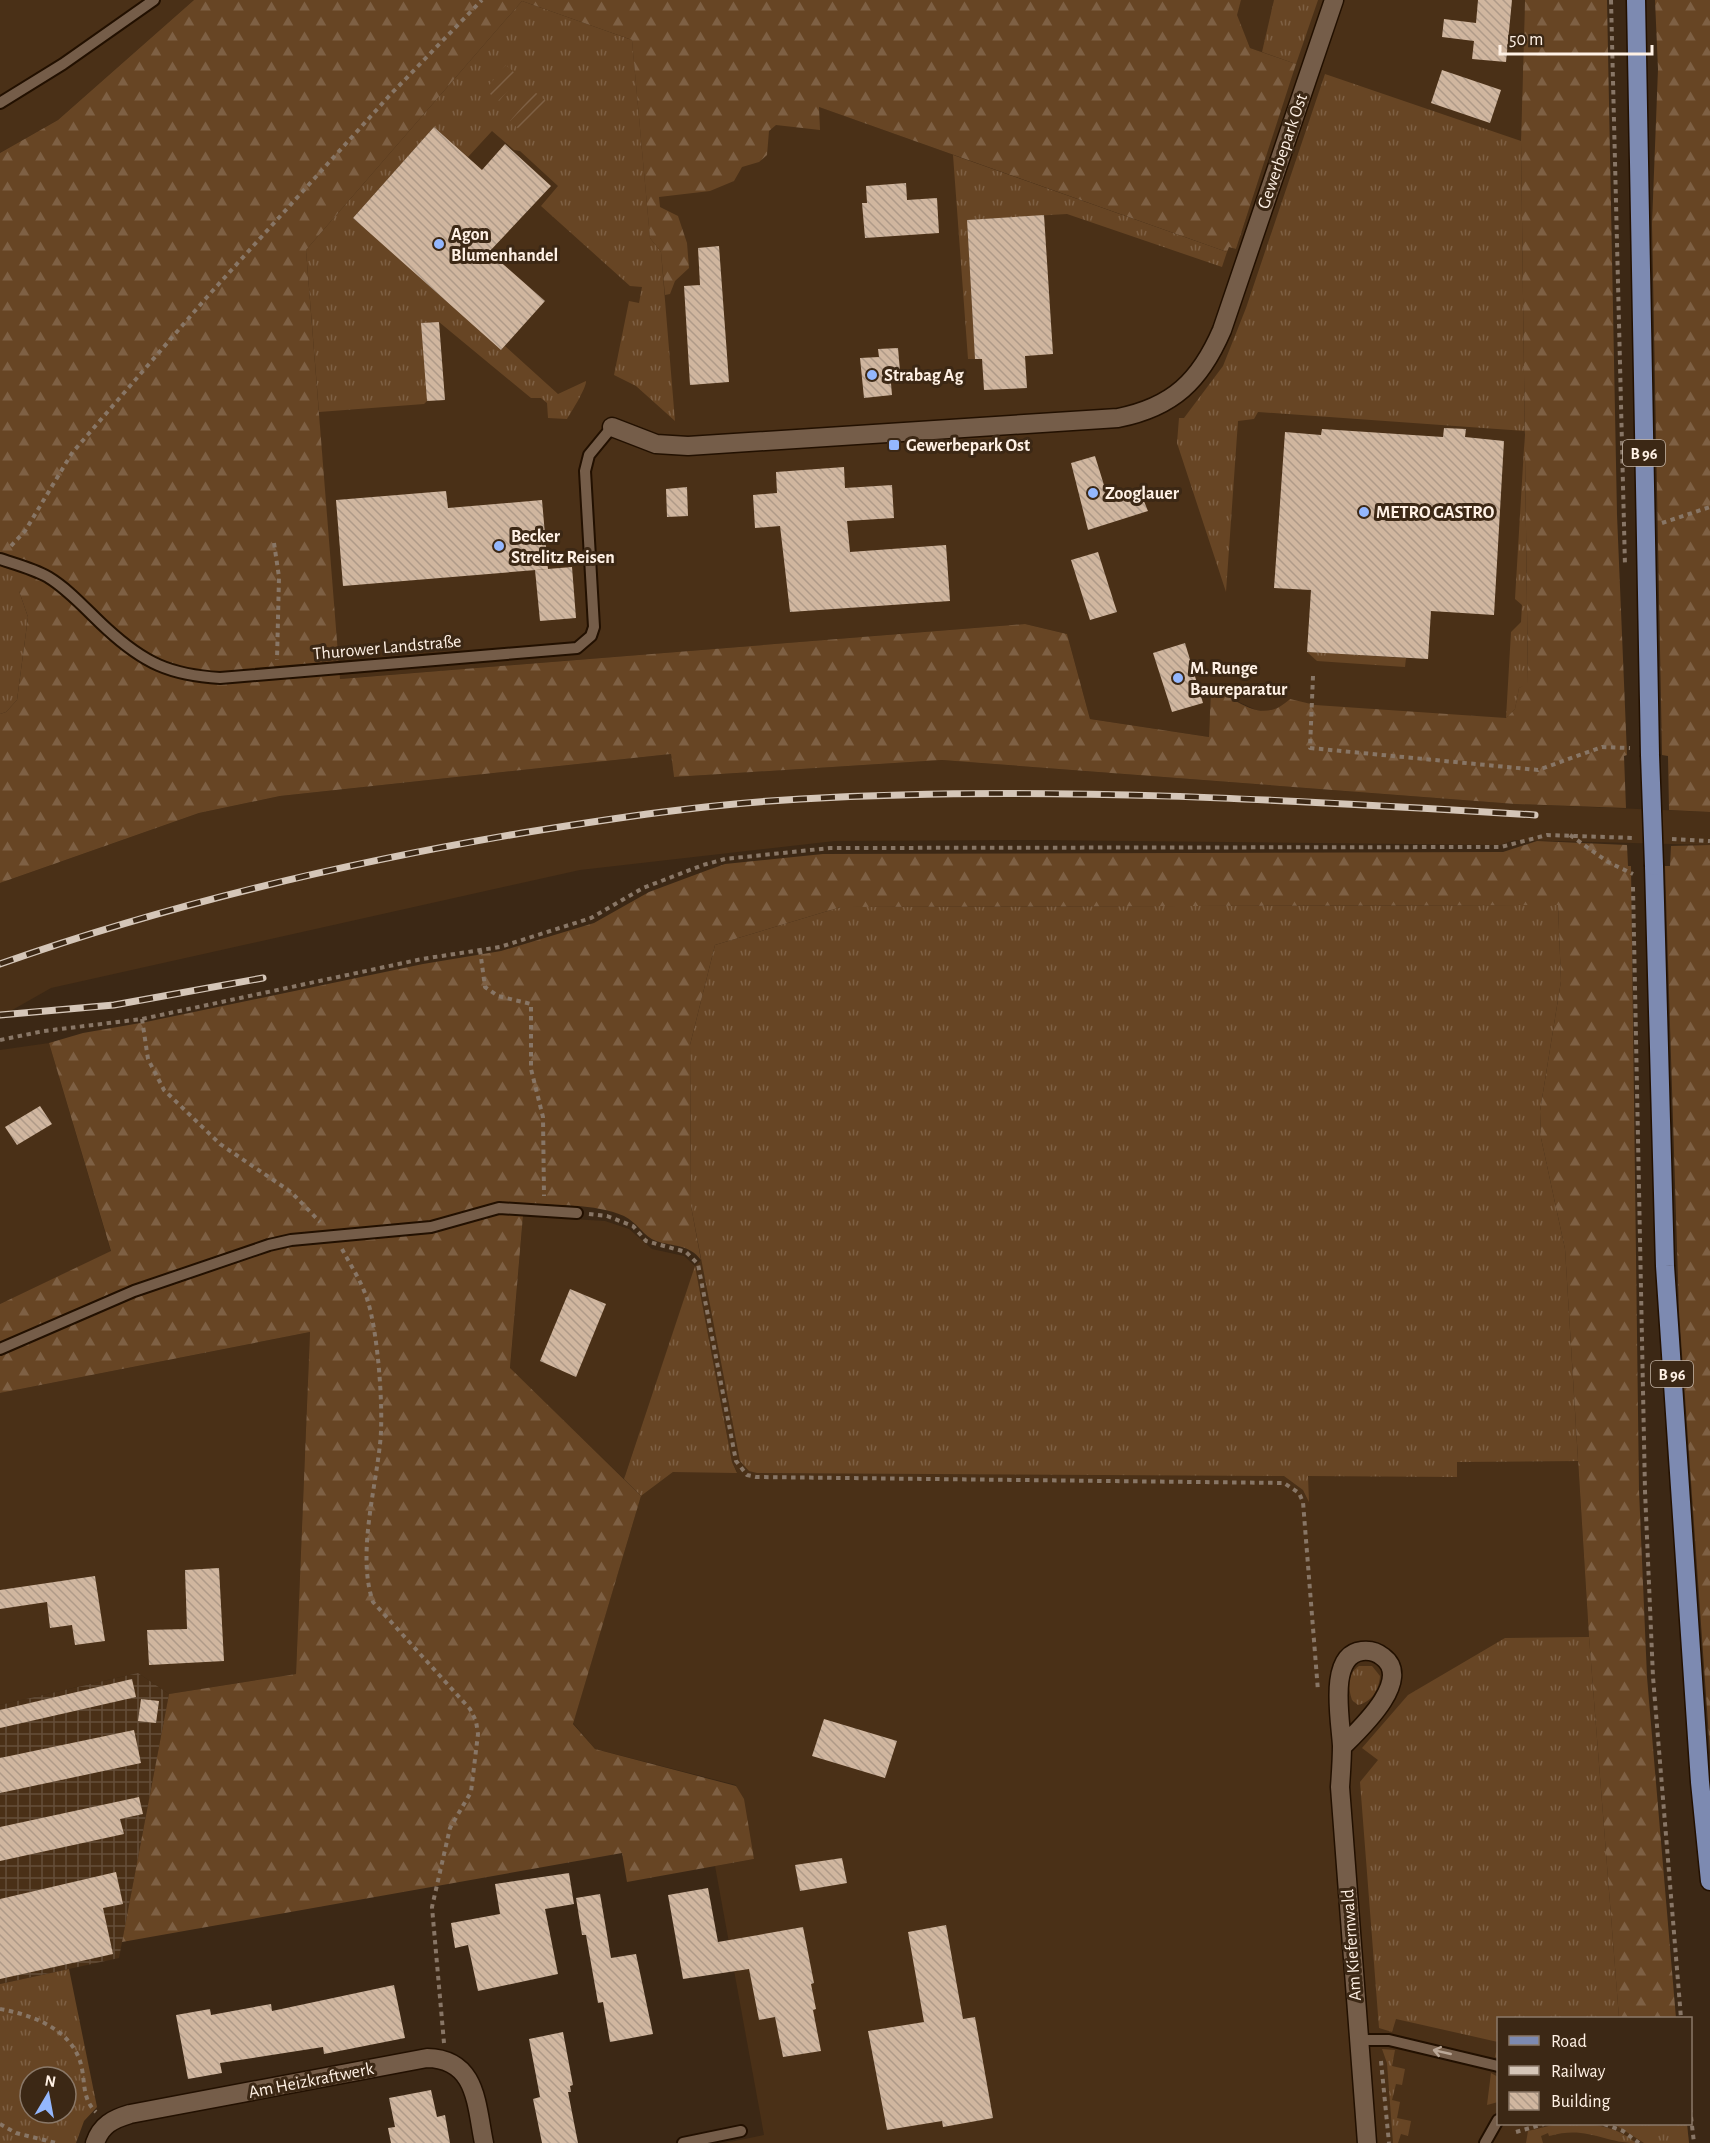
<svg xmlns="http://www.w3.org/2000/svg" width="1710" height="2143" font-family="'Alegreya Sans',sans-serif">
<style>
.built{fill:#4a3017}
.industrial{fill:url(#industrial-grid)}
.grass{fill:url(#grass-tufts);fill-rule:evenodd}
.forest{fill:url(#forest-firs)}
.garden{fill:url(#garden-furrows)}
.building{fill:url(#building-back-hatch)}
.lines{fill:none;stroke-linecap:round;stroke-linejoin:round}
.lane-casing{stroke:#221000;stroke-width:14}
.street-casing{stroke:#221000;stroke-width:21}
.primary-casing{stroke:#221000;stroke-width:21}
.path{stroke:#887666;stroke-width:4;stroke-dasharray:4.5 4.5;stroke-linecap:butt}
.lane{stroke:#755d49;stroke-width:10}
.street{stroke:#755d49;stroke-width:18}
.primary{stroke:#7d8ab1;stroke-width:18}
.rail-casing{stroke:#d5c6b8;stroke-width:7}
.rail{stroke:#3c2815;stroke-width:4.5;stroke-dasharray:14;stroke-linecap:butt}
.primary-bridge-casing{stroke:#221000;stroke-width:21;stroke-linecap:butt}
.primary-bridge{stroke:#7d8ab1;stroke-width:18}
.oneway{stroke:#baa797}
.poi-dot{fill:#94b7fd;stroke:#3c2815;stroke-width:2}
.labels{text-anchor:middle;stroke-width:6;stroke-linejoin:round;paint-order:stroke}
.shield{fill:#3c2815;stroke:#c4b5a7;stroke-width:1.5}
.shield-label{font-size:16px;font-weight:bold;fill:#fff1e5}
.street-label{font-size:18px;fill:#fff1e5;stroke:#3c2815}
.poi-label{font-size:18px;font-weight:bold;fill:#fff1e5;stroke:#3c2815;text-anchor:start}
</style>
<defs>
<pattern id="industrial-grid" width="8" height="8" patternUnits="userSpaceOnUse" patternTransform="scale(1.5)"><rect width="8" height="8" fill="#4a3017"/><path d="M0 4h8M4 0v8" fill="none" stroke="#654e39"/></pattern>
<pattern id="grass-tufts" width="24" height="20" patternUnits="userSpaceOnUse" patternTransform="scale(1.5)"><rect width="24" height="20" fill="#674524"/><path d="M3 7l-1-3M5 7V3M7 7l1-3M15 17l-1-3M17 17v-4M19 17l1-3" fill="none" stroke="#7e6044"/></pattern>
<pattern id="forest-firs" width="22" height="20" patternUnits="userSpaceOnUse" patternTransform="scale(1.5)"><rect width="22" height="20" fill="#674524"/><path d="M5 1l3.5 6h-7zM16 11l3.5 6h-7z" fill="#7e6044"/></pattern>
<pattern id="garden-furrows" width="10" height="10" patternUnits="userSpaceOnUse" patternTransform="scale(1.5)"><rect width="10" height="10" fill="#674524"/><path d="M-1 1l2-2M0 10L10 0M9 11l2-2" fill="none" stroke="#7e6044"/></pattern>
<pattern id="building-back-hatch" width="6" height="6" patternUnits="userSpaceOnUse" patternTransform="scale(1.5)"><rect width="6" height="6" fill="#d0b69f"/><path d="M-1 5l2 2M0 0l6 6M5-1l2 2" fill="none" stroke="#af9a88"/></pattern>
</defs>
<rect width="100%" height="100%" fill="#3c2815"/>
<g class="built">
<path d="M 0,0 L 194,0 L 58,120 L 0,153 Z"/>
<path d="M 1241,0 L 1525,0 L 1521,141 L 1528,759 L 1280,708 L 1269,712 L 1256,710 L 1211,689 L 1209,737 L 1090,719 L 1067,634 L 1025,624 L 339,679 L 306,250 L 522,1 L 1226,252 L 1229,246 L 1236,249 L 1295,65 L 1250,48 L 1236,15 Z"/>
<path d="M 671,754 L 674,777 L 942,760 L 1515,804 L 1710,812 L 1710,845 L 1514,840 L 1500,845 L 1038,840 L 835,841 L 580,870 L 51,988 L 0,1017 L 0,883 L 199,813 L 280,796 Z"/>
<path d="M 49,1043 L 111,1252 L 0,1304 L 0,1050 Z"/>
<path d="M 691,1206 L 1565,1249 L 1589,1637 L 1619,2018 L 1498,2018 L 1498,2124 L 1687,2124 L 1689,2143 L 725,2143 L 764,2135 L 715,1866 L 754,1859 L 736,1785 L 595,1749 L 573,1723 L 641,1496 L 673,1472 L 737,1472 L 732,1462 L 695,1268 L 624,1479 L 510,1369 L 523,1216 L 605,1221 L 629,1229 L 652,1249 L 684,1256 L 695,1266 L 701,1260 Z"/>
<path d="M 310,1332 L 296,1674 L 169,1694 L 138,1673 L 0,1705 L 0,1393 Z"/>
</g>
<path class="industrial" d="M 138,1673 L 169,1694 L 119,1958 L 0,1984 L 0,1705 Z"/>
<g class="grass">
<path d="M 1274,0 L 1318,0 L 1296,64 L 1262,52 Z"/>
<path d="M 522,1 L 632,40 L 650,238 L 661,252 L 675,421 L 636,386 L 614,375 L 629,301 L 639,303 L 642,287 L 630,286 L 541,206 L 558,186 L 520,151 L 514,150 L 492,131 L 468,157 L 434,127 L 353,218 L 501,350 L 505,346 L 558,394 L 586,381 C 587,387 571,413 567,419 L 548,418 L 547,403 L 541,398 L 531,398 L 439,322 L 422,323 L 427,401 L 424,404 L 319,412 L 306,250 Z"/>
<path d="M 1325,74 L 1521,141 L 1528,684 L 1519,688 L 1515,709 L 1506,718 L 1511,632 L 1521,622 L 1522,605 L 1515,599 L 1525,431 L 1258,412 L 1254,419 L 1238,421 L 1226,592 L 1177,443 L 1179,418 L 1184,418 L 1223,366 L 1246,308 Z"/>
<path d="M 953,155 L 1227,252 L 1222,267 L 1067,214 L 967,220 L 975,359 L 968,359 Z"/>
<path d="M 0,565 L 19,572 L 19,591 L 28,617 L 17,700 L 6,712 L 0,714 Z"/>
<path d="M 1307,652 L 1406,658 L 1405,667 L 1317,661 Z"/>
<path d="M 1558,905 L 1561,981 L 1540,1111 L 1541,1138 L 1565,1249 L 1578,1461 L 1457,1462 L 1457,1477 L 1308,1476 L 1309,1502 L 1303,1490 L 1284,1476 L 757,1473 L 749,1471 L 740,1461 L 691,1206 L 690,1045 L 715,945 L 841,907 Z"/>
<path d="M 695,1266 L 732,1462 L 737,1473 L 673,1472 L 641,1496 L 624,1479 Z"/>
<path d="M 1589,1637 L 1619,2018 L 1498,2018 L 1498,2058 L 1495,2057 L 1498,2042 L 1396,2019 L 1392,2032 L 1379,2028 L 1360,1782 L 1378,1760 L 1362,1748 L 1408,1695 L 1505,1638 Z"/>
<path d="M 1359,1666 L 1372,1666 L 1380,1676 C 1379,1689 1372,1702 1358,1705 L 1352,1700 C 1348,1688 1347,1674 1359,1666 Z"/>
<path d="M 69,1969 L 97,2107 L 84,2121 L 76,2143 L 0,2143 L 0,1984 ZM 30,2077 L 66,2077 L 66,2113 L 30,2113 Z"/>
<path d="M 1382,2049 L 1395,2050 L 1392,2066 L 1405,2069 L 1402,2085 L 1396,2084 L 1392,2100 L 1400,2102 L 1397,2118 L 1411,2121 L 1408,2136 L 1401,2134 L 1398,2143 L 1393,2143 L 1387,2063 Z"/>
<path d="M 1491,2073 L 1498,2077 L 1498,2102 L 1487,2105 Z"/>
<path d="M 1557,2124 C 1585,2123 1613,2123 1636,2143 C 1603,2143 1587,2125 1549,2136 L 1548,2133 L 1541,2136 L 1543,2143 L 1526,2143 L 1528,2131 Z"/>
<path d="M 1614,2124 L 1687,2124 L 1689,2143 L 1644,2143 Z"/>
</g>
<g class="forest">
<path d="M 194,0 L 1241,0 L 1237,15 L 1250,48 L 1296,64 L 1236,249 L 1229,247 L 1227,252 L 819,107 L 820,130 L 776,125 L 769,131 L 767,155 L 759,162 L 742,167 L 734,181 L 710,191 L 659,197 L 660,207 L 678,216 L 687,243 L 689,268 L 675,281 L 670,294 L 665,295 L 661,252 L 650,238 L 632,40 L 522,1 L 306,250 L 340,679 L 1025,624 L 1067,634 L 1090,719 L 1209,737 L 1211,688 C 1240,700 1261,726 1290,699 L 1315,705 L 1506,718 L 1515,709 L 1519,688 L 1528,683 L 1521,141 L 1525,0 L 1607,0 L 1617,515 L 1627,755 L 1624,756 L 1626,808 L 1515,804 L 942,760 L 674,777 L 671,754 L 280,796 L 199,813 L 0,883 L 0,714 L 6,712 L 17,700 L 28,617 L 19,591 L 19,572 L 14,558 L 0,553 L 0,153 L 58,120 Z"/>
<path d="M 1655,0 L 1710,0 L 1710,812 L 1669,810 L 1668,756 L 1662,755 L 1652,224 L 1658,69 Z"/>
<path d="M 1537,841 L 1627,845 L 1628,866 L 1631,866 L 1639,1490 L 1647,1677 L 1676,2018 L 1619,2018 L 1589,1637 L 1565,1249 L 1541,1138 L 1540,1111 L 1561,981 L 1558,905 L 841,907 L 715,945 L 690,1045 L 691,1206 L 701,1260 C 689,1244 674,1247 656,1241 C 644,1237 637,1222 624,1216 C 594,1203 556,1206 524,1204 L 510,1368 L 641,1496 L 573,1724 L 595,1749 L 736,1786 L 744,1799 L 754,1859 L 627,1882 L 622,1853 L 122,1942 L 169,1694 L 296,1674 L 310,1332 L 0,1393 L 0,1304 L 111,1251 L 49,1043 L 83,1033 L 146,1022 L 423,964 L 501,951 L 594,923 L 649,892 L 708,870 L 725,864 L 823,854 L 1503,852 Z"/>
<path d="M 1710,845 L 1710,1752 L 1679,1311 L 1665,866 L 1670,866 L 1671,846 Z"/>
</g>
<g class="garden">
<path d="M 506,65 L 519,77 L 499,101 L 485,90 Z"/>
<path d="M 535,92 L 547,102 L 521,131 L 510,121 Z"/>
</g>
<g class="building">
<path d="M 1478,0 L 1512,0 L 1506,62 L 1472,59 L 1474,41 L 1442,37 L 1444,19 L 1476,23 Z"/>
<path d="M 1442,70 L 1501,90 L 1490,123 L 1431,103 Z"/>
<path d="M 434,127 L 482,170 L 505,144 L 551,186 L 489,252 L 545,301 L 501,350 L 353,218 Z"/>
<path d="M 906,183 L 907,200 L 937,198 L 939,233 L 865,238 L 862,203 L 867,203 L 866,186 Z"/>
<path d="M 1044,215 L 1053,354 L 1025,356 L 1027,388 L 984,390 L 982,359 L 975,359 L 967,220 Z"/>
<path d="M 719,246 L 729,382 L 690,385 L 684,286 L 700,285 L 698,248 Z"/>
<path d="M 439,322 L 445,400 L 427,401 L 421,323 Z"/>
<path d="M 898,348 L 900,371 L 890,372 L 892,395 L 864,398 L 860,358 L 879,357 L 878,349 Z"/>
<path d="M 1444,428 L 1466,429 L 1465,437 L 1504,441 L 1494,615 L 1431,611 L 1428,659 L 1307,652 L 1311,590 L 1274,588 L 1285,432 L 1321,435 L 1322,429 L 1443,437 Z"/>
<path d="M 1095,456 L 1108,498 L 1139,489 L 1148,511 L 1088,530 L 1071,463 Z"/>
<path d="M 844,467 L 845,488 L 892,485 L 894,518 L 847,521 L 850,552 L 946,545 L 950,601 L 790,612 L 780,526 L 755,528 L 753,495 L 777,493 L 776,472 Z"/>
<path d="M 687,487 L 688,516 L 667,517 L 666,489 Z"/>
<path d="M 446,491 L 448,508 L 542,500 L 548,569 L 343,586 L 336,500 Z"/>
<path d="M 1098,552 L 1117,612 L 1090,620 L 1071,560 Z"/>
<path d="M 572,567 L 576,618 L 540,621 L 535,570 Z"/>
<path d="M 1185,643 L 1203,703 L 1172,712 L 1153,653 Z"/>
<path d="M 40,1106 L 52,1124 L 17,1145 L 5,1127 Z"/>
<path d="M 570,1289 L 606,1304 L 576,1377 L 540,1361 Z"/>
<path d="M 219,1568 L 224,1661 L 149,1665 L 147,1630 L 187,1629 L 185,1570 Z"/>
<path d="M 95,1576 L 105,1641 L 75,1645 L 72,1625 L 50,1628 L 47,1602 L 0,1609 L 0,1590 Z"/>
<path d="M 132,1679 L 136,1697 L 0,1728 L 0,1710 Z"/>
<path d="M 141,1699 L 159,1701 L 156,1723 L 138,1721 Z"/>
<path d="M 824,1719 L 897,1741 L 885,1778 L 812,1756 Z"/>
<path d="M 134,1730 L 141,1763 L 0,1793 L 0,1758 Z"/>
<path d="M 139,1797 L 143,1814 L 120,1819 L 124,1834 L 0,1861 L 0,1827 Z"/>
<path d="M 842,1858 L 847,1883 L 800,1891 L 795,1865 Z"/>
<path d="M 116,1872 L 123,1904 L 103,1908 L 113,1954 L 0,1979 L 0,1899 Z"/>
<path d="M 569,1873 L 574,1904 L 545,1909 L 558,1974 L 478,1991 L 468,1945 L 455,1948 L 451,1923 L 500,1914 L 495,1884 Z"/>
<path d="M 708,1888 L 718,1942 L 803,1927 L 814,1983 L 811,1984 L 816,2009 L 813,2010 L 821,2051 L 783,2057 L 775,2017 L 759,2020 L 749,1969 L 683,1979 L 668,1895 Z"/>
<path d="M 600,1894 L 611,1958 L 636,1954 L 653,2034 L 610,2042 L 603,2002 L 598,2003 L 586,1935 L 582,1935 L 576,1898 Z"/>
<path d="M 946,1925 L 963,2019 L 975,2017 L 993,2118 L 943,2127 L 942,2121 L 887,2130 L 868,2031 L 924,2022 L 908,1932 Z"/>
<path d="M 394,1985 L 405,2038 L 324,2054 L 323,2047 L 220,2063 L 222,2073 L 188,2079 L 176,2015 L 210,2009 L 211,2015 L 271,2004 L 272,2011 Z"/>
<path d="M 563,2032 L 573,2085 L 570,2086 L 571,2092 L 568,2092 L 578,2143 L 542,2143 L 533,2099 L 540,2097 L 529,2039 Z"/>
<path d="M 431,2090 L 437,2117 L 445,2115 L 450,2143 L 391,2143 L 388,2128 L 395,2127 L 389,2098 Z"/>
</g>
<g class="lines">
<g class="lane-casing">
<g id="lane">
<path d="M 0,103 L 63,64 L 154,0"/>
<path d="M 0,559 C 15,564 34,569 48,577 C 71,591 88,612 107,629 C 144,663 170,675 220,678 L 577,648 L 591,636 L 594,627 L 585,471 L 589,455 L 612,427"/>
<path d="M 0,1349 L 134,1291 L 269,1245 L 291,1240 L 431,1227 L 499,1208 L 577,1213"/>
<path d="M 1358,2040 L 1389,2040 L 1498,2066"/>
<path d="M 683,2143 L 741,2131"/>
<path d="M 1485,2143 L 1498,2120"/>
</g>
</g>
<g class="street-casing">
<g id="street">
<path d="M 612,427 L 656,444 L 688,446 L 1118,418 C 1173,407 1200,381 1222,330 L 1334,0"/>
<path d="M 1342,1747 C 1358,1731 1414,1680 1383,1657 C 1377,1652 1370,1650 1362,1651 C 1327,1655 1341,1722 1342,1746 C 1342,1759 1341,1773 1340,1787 L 1367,2143"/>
<path d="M 95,2143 C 101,2125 113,2119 130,2114 L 427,2058 C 477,2059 476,2104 484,2143"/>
</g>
</g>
<g class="primary-casing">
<g id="primary">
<path d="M 1636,0 L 1650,755"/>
<path d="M 1654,866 L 1665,1266 L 1700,1782 L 1710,1881"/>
</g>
</g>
<g class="path">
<path d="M 1611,0 L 1625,566"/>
<path d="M 1662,523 L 1710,507"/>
<path d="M 274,543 L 279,577 L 277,660"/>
<path d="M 11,546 L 25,531 L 72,453 L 207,297 L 390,95 L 482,0"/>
<path d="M 1313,676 L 1310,748 L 1538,770 L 1602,747 L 1630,748"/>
<path d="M 1570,835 L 1608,862 L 1633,874"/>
<path d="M 1672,839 L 1710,841"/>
<path d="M 1633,887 L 1645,1491 L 1653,1677 L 1681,2018"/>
<path d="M 480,950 L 485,987 L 498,996 L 531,1004 L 531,1069 L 543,1117 L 544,1196"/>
<path d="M 142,1019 L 148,1059 L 164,1090 L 220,1144 L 291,1192 L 320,1222"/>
<path d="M 0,1040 L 44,1031 L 142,1019 L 422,959 L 500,947 L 591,918 L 643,888 L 703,865 L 725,859 L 830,848 L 1501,847 L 1547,835 L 1634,838"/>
<path d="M 589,1214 L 607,1216 L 633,1226 L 646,1241 L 686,1252 L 698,1264 L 736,1461 L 747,1475 L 756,1477 L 1284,1483 L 1299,1493 L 1303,1502 L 1318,1691"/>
<path d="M 342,1249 C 351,1266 363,1284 368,1302 C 378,1334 384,1411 380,1444 C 375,1492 357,1556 373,1602 L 470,1709 L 476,1721 L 478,1734 L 471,1792 L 450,1828 L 432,1907 L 444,2043"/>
<path d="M 0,2009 C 33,2015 75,2030 82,2069 C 85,2085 83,2100 96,2112"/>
<path d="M 1381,2061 L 1389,2143"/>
<path d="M 1690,2108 L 1694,2143"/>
<path d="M 0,2124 L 16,2133 L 56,2143"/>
<path d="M 1604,2124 L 1623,2131 L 1639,2143"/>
<path d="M 1516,2132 L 1544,2124"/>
</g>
<use href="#lane" class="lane"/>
<use href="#street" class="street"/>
<use href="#primary" class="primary"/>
<g class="rail-casing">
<g id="rail">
<path d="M 0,964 C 169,904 345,863 522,833 C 615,818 707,804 801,799 C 1046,785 1291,800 1535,815"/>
<path d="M 0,1015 L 114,1005 L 263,978"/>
</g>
</g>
<use href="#rail" class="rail"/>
<g class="primary-bridge-casing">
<path id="primary-bridge" d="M 1650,755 L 1654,866"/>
</g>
<use href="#primary-bridge" class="primary-bridge"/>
</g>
<defs><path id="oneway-shaft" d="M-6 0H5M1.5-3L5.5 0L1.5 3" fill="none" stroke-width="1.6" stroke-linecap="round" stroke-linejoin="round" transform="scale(1.5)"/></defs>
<use class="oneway" href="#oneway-shaft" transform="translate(1442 2052) rotate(-167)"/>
<g class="poi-dot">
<circle cx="439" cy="244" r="6"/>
<circle cx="872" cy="375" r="6"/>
<rect x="888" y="439" width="12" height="12" rx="3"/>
<circle cx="1093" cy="493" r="6"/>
<circle cx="1364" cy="512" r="6"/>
<circle cx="499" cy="546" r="6"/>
<circle cx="1178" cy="678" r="6"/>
</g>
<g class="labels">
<g class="shield">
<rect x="1623" y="440" width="42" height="26" rx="4.5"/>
<rect x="1651" y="1361" width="42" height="26" rx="4.5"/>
</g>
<g class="shield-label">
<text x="1644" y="459">B 96</text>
<text x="1672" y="1380">B 96</text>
</g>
<g class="street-label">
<text transform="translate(1282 151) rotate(-71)" y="6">Gewerbepark Ost</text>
<text transform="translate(387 647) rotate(-5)" y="6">Thurower Landstraße</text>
<text transform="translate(1351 1945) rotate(-94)" y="6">Am Kiefernwald</text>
<text transform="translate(311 2080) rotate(-11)" y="6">Am Heizkraftwerk</text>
</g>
<g class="poi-label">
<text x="451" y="240">Agon<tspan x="451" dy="21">Blumenhandel</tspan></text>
<text x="884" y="381">Strabag Ag</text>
<text x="906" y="451">Gewerbepark Ost</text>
<text x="1105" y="499">Zooglauer</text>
<text x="1376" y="518">METRO GASTRO</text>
<text x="511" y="542">Becker<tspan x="511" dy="21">Strelitz Reisen</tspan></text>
<text x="1190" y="674">M. Runge<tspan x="1190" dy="21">Baureparatur</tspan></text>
</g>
</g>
<rect x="1497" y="2017" width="195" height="108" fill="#3c2815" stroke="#8a7868" stroke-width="1.5"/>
<rect x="1509" y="2036" width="30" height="9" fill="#7d8ab1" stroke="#8a7868" stroke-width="1.5"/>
<text x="1551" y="2047" font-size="18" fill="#fff1e5">Road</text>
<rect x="1509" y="2066" width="30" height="9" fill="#d5c6b8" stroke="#8a7868" stroke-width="1.5"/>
<text x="1551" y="2077" font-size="18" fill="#fff1e5">Railway</text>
<rect x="1509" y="2092" width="30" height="18" fill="url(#building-back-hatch)" stroke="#8a7868" stroke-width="1.5"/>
<text x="1551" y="2107" font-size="18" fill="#fff1e5">Building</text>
<g transform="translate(48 2095) rotate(10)"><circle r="28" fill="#3c2815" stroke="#8a7868" stroke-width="1.5"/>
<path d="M0-4.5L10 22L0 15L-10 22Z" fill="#94b7fd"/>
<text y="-9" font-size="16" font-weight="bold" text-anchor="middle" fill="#fff1e5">N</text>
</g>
<path d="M1500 45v9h152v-9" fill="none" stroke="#fff1e5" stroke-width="3"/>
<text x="1509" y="45" font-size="18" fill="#fff1e5" stroke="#3c2815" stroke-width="4.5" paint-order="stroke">50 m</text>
</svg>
